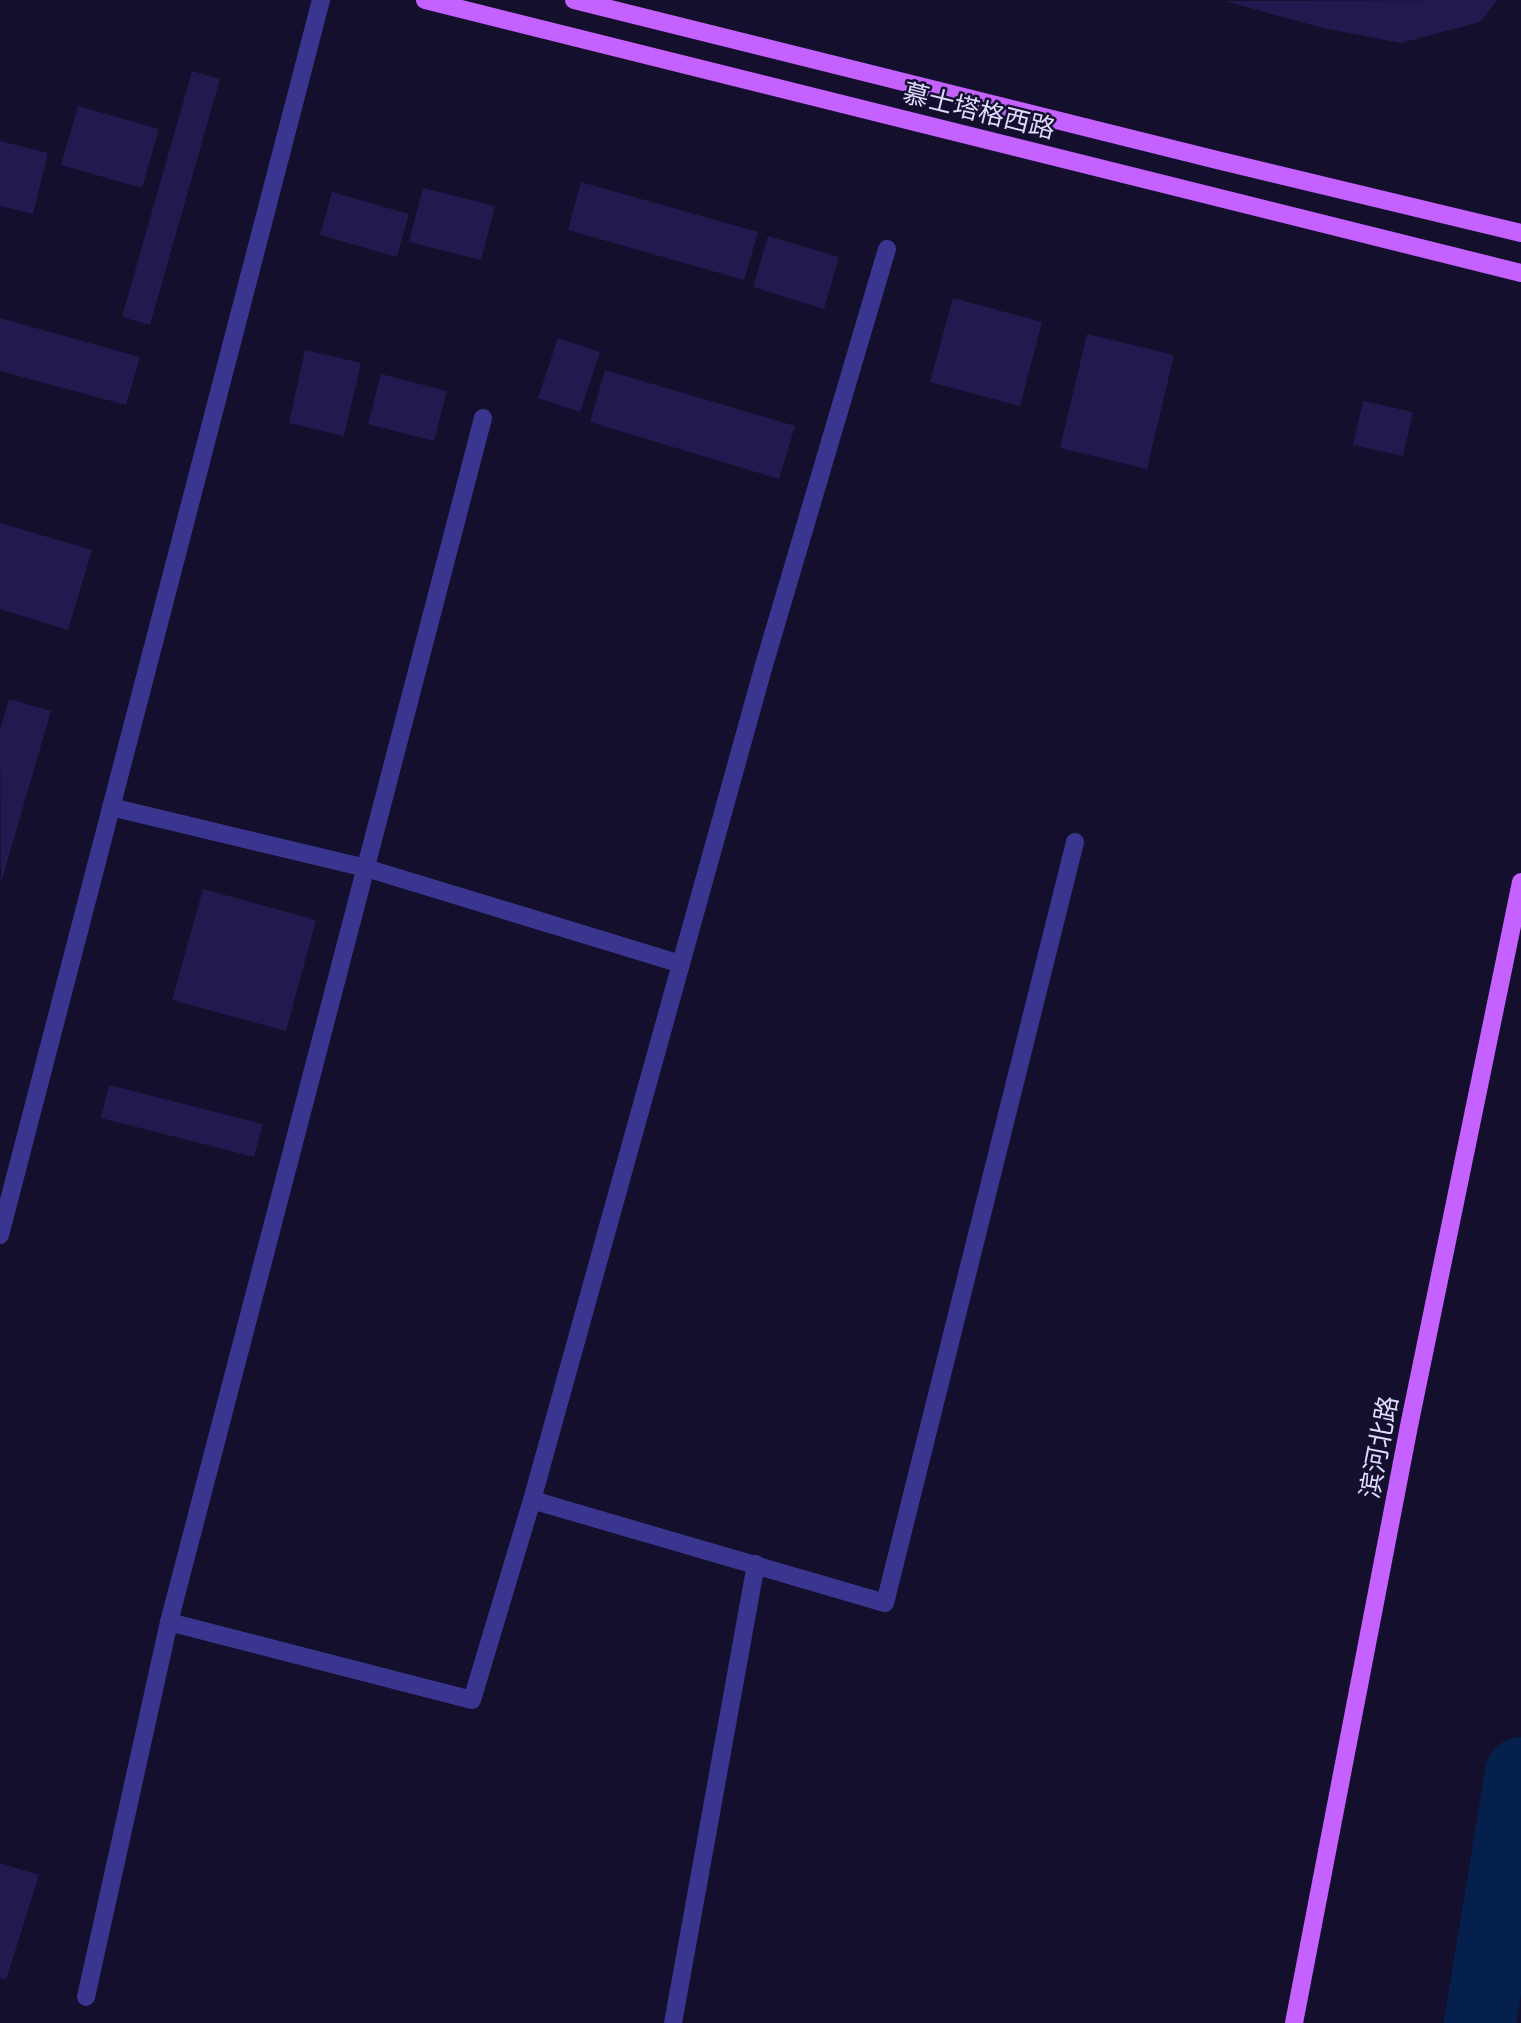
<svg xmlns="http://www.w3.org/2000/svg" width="1521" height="2023" font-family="'Titillium Web','Noto Sans SC',sans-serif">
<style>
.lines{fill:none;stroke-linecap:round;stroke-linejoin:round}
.river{stroke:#06204e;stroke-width:72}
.building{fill:#24194f}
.minor{stroke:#3a368f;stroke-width:18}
.major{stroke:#c561ff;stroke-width:18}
.labels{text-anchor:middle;stroke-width:5;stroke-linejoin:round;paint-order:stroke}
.street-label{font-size:26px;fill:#dfdaff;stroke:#140f2c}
</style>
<rect width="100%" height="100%" fill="#140f2c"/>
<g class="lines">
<path class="river" d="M 1480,2023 L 1521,1773"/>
</g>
<g class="building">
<path d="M 1497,0 L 1480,22 L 1401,43 L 1323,28 L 1225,1 Z"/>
<path d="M 192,71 L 220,79 L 150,325 L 122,317 Z"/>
<path d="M 78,106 L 159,129 L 142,188 L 61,165 Z"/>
<path d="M 0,141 L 48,153 L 33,214 L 0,206 Z"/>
<path d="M 581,182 L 758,232 L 744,280 L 568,230 Z"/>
<path d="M 423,188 L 495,206 L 481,260 L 409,242 Z"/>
<path d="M 332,192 L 409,214 L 397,257 L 320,235 Z"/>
<path d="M 768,236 L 839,257 L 824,309 L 753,287 Z"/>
<path d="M 953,298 L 1042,322 L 1020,406 L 930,382 Z"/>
<path d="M 0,318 L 140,357 L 126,405 L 0,371 Z"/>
<path d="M 1087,334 L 1174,355 L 1147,469 L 1060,448 Z"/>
<path d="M 558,338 L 600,352 L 580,412 L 538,398 Z"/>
<path d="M 305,350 L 361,363 L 344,436 L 289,423 Z"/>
<path d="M 605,370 L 795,426 L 779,479 L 590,422 Z"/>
<path d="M 381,374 L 447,391 L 434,441 L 368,424 Z"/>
<path d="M 1363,401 L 1413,412 L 1403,456 L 1353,445 Z"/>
<path d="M 0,523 L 92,550 L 68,630 L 0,609 Z"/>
<path d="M 9,699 L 51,711 L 1,883 L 0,730 Z"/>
<path d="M 203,889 L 316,920 L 286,1031 L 172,1000 Z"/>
<path d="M 109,1085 L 263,1124 L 254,1157 L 101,1118 Z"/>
<path d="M 0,1863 L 39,1875 L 6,1980 L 0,1978 Z"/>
</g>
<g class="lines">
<g class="minor">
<path d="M 111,807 L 366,868 L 681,964"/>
<path d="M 0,1235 L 321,0"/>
<path d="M 532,1500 L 885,1603 L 1075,842"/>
<path d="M 169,1622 L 472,1700 L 532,1500 L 764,665 L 887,249"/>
<path d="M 86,1997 L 169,1622 L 483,418"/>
<path d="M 673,2023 L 756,1564"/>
</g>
<g class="major">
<path d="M 425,0 L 1521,273"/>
<path d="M 574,0 L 1217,160 L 1521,233"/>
<path d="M 1294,2023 L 1409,1426 L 1521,882"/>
</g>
</g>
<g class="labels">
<g class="street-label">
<text transform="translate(979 111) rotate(14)" y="9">慕士塔格西路</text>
<text transform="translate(1379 1447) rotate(-79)" y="9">滨河北路</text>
</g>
</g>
</svg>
